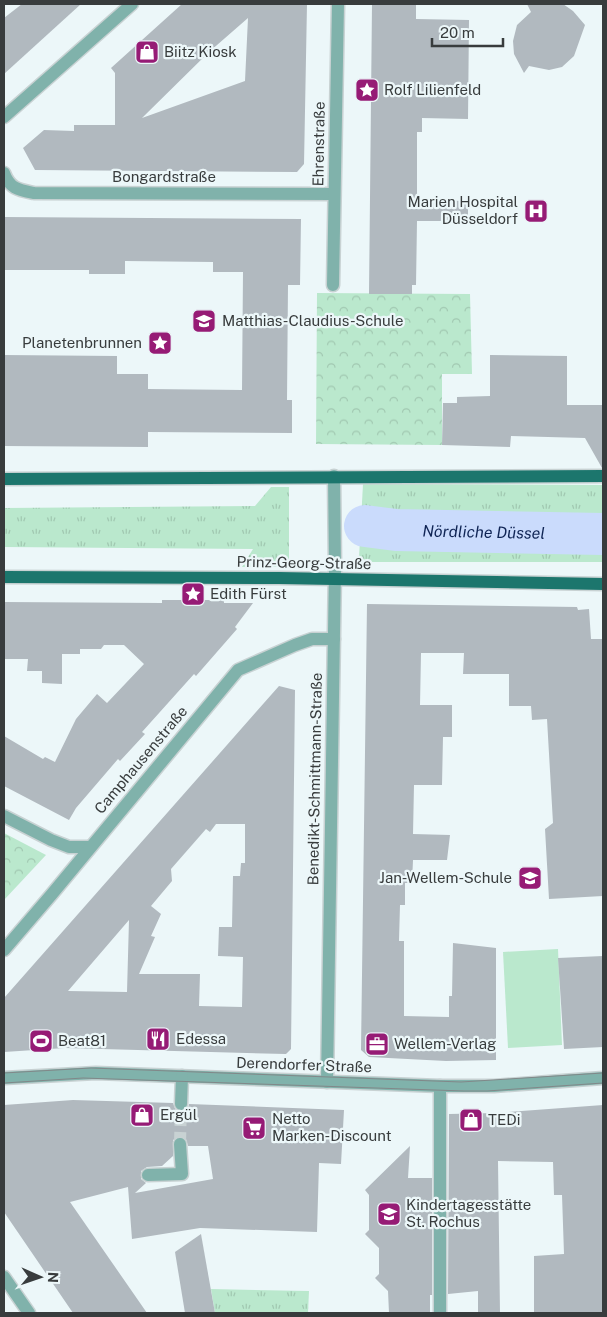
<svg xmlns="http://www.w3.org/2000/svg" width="607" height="1317" font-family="'Public Sans',sans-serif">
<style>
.grass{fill:url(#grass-tufts)}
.park{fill:url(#park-crowns)}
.pitch{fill:#bae8cd}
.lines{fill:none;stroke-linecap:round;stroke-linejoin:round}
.river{stroke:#cadbfc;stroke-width:42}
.building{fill:#b1b9bf;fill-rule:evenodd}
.minor-tunnel{stroke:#c8d2d3;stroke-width:12;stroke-dasharray:12 6;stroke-linecap:butt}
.minor-casing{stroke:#c8d2d3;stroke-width:15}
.major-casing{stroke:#c8d2d3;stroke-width:15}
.minor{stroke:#80b2ab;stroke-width:12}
.major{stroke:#1c766d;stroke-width:12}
.tram{stroke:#818889;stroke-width:1}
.labels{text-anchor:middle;stroke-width:4.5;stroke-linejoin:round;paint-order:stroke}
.poi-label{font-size:15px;fill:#383c3d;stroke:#ecf7f9;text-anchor:start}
.street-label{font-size:15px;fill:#383c3d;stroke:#ecf7f9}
.water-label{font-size:16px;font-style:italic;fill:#102555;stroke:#ecf7f9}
</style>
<defs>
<pattern id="grass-tufts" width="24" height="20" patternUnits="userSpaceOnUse" patternTransform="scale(1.25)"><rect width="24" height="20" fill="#bae8cd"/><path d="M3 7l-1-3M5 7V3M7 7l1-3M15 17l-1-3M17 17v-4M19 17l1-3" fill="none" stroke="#a1c8b1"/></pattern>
<pattern id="park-crowns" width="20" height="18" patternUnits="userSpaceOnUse" patternTransform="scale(1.25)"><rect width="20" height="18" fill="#bae8cd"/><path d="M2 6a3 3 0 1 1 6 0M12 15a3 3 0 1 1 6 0" fill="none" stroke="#a1c8b1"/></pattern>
</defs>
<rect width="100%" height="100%" fill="#ecf7f9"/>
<g class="grass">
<path d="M 363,484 L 603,485 L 603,562 L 371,562 L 359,558 Z"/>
<path d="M 271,487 L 289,487 L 289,567 L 242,567 L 253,549 L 4,547 L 4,508 L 255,506 Z"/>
<path d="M 211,1289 L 309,1291 L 308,1313 L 215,1313 Z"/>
</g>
<g class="park">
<path d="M 317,293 L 470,294 L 472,374 L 442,374 L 442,445 L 316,444 Z"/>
<path d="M 4,833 L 46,855 L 4,900 Z"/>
</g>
<path class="pitch" d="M 558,949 L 562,1045 L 508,1048 L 503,952 Z"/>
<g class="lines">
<path class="river" id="s1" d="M 365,526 L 396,530 L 603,534"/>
</g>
<g class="building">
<path d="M 22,4 L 81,4 L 4,74 L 4,18 Z"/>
<path d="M 182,4 L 307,4 L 304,164 L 297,172 L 35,170 L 23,148 L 44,130 L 74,131 L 74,125 L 115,125 L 115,73 L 111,68 ZM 248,18 L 245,81 L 142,118 L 209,52 Z"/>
<path d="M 372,4 L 416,4 L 416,19 L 469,20 L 468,119 L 422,118 L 422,132 L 417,132 L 417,200 L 468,201 L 468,221 L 417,221 L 416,285 L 412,285 L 412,294 L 369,294 Z"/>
<path d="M 527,4 L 563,4 L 573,11 L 585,25 L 574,56 L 562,67 L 549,70 L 529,66 L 524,73 L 514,54 L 513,41 L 517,25 L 531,12 Z"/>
<path d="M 4,217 L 301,219 L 300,285 L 288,285 L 287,400 L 292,400 L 292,433 L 148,432 L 148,447 L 4,446 L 4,355 L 117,356 L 117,374 L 148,374 L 148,389 L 242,390 L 243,272 L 213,272 L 213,262 L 125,261 L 125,274 L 89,274 L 89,270 L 4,270 Z"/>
<path d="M 490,355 L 567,356 L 567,405 L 603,405 L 603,468 L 602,468 L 585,438 L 511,436 L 510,447 L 442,445 L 443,403 L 457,403 L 457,397 L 490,396 Z"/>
<path d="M 162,600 L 224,600 L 224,603 L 253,603 L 235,627 L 237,629 L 196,676 L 194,674 L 142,732 L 145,734 L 120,761 L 118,759 L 76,808 L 69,820 L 4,786 L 4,736 L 43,759 L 45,757 L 55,762 L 76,719 L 97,694 L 107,703 L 144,664 L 124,645 L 104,645 L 101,649 L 80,649 L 80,654 L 62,654 L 62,684 L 42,683 L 42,671 L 27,671 L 28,659 L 4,659 L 4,602 L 162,603 Z"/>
<path d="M 367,604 L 577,607 L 578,610 L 589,609 L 591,639 L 603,639 L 603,896 L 549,899 L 545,829 L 553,823 L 547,719 L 532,720 L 531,706 L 509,706 L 509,674 L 463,674 L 464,653 L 421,653 L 420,705 L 452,705 L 452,737 L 443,737 L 442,785 L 414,785 L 413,834 L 450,835 L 447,860 L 413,860 L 412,883 L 405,883 L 405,905 L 400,905 L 399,941 L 404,941 L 404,1016 L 449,1017 L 449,996 L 452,996 L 453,943 L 496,948 L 496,1060 L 446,1061 L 369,1057 L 361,1050 Z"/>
<path d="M 279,686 L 295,690 L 291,1049 L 286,1054 L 65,1048 L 4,1052 L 4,998 ZM 216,824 L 245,824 L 245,863 L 241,863 L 240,876 L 233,876 L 232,927 L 219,927 L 218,956 L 243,957 L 242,1007 L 199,1006 L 200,974 L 139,974 L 155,937 L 151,936 L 161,914 L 151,906 L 172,881 L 171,869 L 206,829 L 210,832 ZM 129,920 L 127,992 L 68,991 Z"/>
<path d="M 603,956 L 603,1047 L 564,1049 L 558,958 Z"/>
<path d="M 73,1100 L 173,1103 L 176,1111 L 181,1112 L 188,1109 L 189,1104 L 344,1110 L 341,1164 L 319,1163 L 317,1232 L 200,1228 L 132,1239 L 128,1187 L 70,1202 L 147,1313 L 73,1313 L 4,1212 L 4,1105 ZM 180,1136 L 186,1139 L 188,1146 L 208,1146 L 213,1179 L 135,1193 L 146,1183 L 141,1179 L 141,1171 L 147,1167 L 162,1166 L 173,1156 L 173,1140 Z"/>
<path d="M 603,1105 L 603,1313 L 534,1313 L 534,1256 L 564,1254 L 562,1195 L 554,1195 L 553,1162 L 498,1161 L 500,1313 L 478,1313 L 478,1291 L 448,1294 L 449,1114 L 496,1113 Z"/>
<path d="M 410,1146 L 408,1178 L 432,1178 L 432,1295 L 430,1295 L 430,1313 L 389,1313 L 388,1291 L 375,1278 L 379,1274 L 379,1248 L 365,1234 L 369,1230 L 369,1195 L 365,1190 Z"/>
<path d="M 201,1234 L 215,1313 L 185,1313 L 175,1252 Z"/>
</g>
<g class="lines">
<path class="minor-tunnel" d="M 180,1144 L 181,1104"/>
<g class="minor-casing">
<g id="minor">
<path d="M 4,117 L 132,4"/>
<path d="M 4,173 C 10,189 19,190 34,193 L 334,194"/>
<path d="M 333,285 L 338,4"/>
<path d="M 4,816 L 51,840 L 69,847 L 90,847"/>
<path d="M 4,950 L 52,894 L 238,670 L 295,645 L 312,639 L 334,639"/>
<path d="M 4,1078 L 96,1073 L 440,1086 L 494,1086 L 603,1078"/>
<path d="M 327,1082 L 335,568 L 334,476"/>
<path d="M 181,1104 L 182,1076"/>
<path d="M 148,1175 L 182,1174 L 180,1144"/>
<path d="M 4,1277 L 29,1313"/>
<path d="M 440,1313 L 440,1086"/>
</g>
</g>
<g class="major-casing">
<g id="major">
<path d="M 4,479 L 603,476"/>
<path d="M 4,577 L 279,578 L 603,584"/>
</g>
</g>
<use href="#minor" class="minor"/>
<use href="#major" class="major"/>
<g class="tram">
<path d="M 4,1073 L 91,1068 L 461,1082 L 603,1073"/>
<path d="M 4,1083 L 83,1078 L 464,1091 L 487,1091 L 603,1083"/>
</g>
</g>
<defs>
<g id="shop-square" transform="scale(1.25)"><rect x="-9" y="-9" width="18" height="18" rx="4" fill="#961b75" stroke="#ecf7f9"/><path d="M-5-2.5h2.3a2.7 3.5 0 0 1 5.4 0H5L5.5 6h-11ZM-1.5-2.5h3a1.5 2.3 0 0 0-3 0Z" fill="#fff"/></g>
<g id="sight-square" transform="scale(1.25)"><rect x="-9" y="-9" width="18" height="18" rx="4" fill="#961b75" stroke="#ecf7f9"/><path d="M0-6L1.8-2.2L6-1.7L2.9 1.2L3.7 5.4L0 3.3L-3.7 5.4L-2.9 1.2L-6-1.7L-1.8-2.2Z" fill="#fff"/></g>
<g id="hospital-square" transform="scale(1.25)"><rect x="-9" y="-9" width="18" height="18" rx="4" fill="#961b75" stroke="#ecf7f9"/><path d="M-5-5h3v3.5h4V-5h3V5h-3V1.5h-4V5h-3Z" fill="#fff"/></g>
<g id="school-square" transform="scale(1.25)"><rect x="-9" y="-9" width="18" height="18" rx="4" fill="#961b75" stroke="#ecf7f9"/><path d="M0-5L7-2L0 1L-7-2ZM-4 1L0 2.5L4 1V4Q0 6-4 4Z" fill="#fff"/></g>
<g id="restaurant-square" transform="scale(1.25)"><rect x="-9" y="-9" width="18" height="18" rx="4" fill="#961b75" stroke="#ecf7f9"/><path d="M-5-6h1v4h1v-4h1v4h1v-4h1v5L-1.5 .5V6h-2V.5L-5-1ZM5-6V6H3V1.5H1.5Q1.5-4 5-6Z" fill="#fff"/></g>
<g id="stadium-square" transform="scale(1.25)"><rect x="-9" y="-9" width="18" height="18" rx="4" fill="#961b75" stroke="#ecf7f9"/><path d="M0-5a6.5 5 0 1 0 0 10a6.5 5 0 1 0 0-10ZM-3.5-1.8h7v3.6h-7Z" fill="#fff"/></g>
<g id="office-square" transform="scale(1.25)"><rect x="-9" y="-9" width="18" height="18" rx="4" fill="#961b75" stroke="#ecf7f9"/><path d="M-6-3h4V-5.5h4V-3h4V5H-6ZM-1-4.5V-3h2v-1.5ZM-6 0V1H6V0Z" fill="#fff"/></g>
<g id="supermarket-square" transform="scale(1.25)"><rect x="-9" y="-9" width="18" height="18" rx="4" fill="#961b75" stroke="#ecf7f9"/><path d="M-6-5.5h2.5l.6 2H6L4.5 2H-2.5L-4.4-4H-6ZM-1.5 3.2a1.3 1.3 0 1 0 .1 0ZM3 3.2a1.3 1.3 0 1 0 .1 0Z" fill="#fff"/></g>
</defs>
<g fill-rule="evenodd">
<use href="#shop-square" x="147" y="52"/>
<use href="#sight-square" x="367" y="90"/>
<use href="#hospital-square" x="536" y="211"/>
<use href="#school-square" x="204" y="321"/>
<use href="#sight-square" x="160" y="343"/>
<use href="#sight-square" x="193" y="594"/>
<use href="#school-square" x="530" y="878"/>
<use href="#restaurant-square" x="158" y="1039"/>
<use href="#stadium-square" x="41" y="1041"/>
<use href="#office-square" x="377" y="1044"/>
<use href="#shop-square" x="142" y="1115"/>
<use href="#shop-square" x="471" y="1120"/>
<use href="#supermarket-square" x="254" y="1128"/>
<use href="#school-square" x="389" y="1214"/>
</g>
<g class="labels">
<g class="poi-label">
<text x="164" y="57">Biitz Kiosk</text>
<text x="384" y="95">Rolf Lilienfeld</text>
<text x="518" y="207" text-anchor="end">Marien Hospital<tspan x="518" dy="17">Düsseldorf</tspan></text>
<text x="222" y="326">Matthias-Claudius-Schule</text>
<text x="142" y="348" text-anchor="end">Planetenbrunnen</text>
<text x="210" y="599">Edith Fürst</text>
<text x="512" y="883" text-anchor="end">Jan-Wellem-Schule</text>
<text x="176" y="1044">Edessa</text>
<text x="58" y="1046">Beat81</text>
<text x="394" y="1049">Wellem-Verlag</text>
<text x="160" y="1120">Ergül</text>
<text x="272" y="1124">Netto<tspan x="272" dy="17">Marken-Discount</tspan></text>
<text x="488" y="1125">TEDi</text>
<text x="406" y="1210">Kindertagesstätte<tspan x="406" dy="17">St. Rochus</tspan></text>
</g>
<g class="street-label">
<text transform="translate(319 144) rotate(-89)" y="5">Ehrenstraße</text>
<text x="164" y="182">Bongardstraße</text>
<text transform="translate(304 563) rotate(1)" y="5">Prinz-Georg-Straße</text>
<text transform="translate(141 760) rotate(-50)" y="5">Camphausenstraße</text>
<text transform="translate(315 779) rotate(-89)" y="5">Benedikt-Schmittmann-Straße</text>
<text transform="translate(304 1065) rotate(2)" y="5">Derendorfer Straße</text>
</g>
<g class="water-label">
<text dy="6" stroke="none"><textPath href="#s1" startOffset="119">Nördliche Düssel</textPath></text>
</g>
</g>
<rect width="607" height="1317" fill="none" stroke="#383c3d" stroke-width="10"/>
<g transform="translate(40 1277) rotate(92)" stroke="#ecf7f9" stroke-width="4" paint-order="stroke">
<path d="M0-4L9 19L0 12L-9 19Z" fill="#383c3d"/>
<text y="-8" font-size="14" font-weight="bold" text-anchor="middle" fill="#383c3d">N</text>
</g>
<path d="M432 38v8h71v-8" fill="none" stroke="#383c3d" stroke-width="2.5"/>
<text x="440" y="38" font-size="15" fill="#383c3d" stroke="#ecf7f9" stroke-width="4" paint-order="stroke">20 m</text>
</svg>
